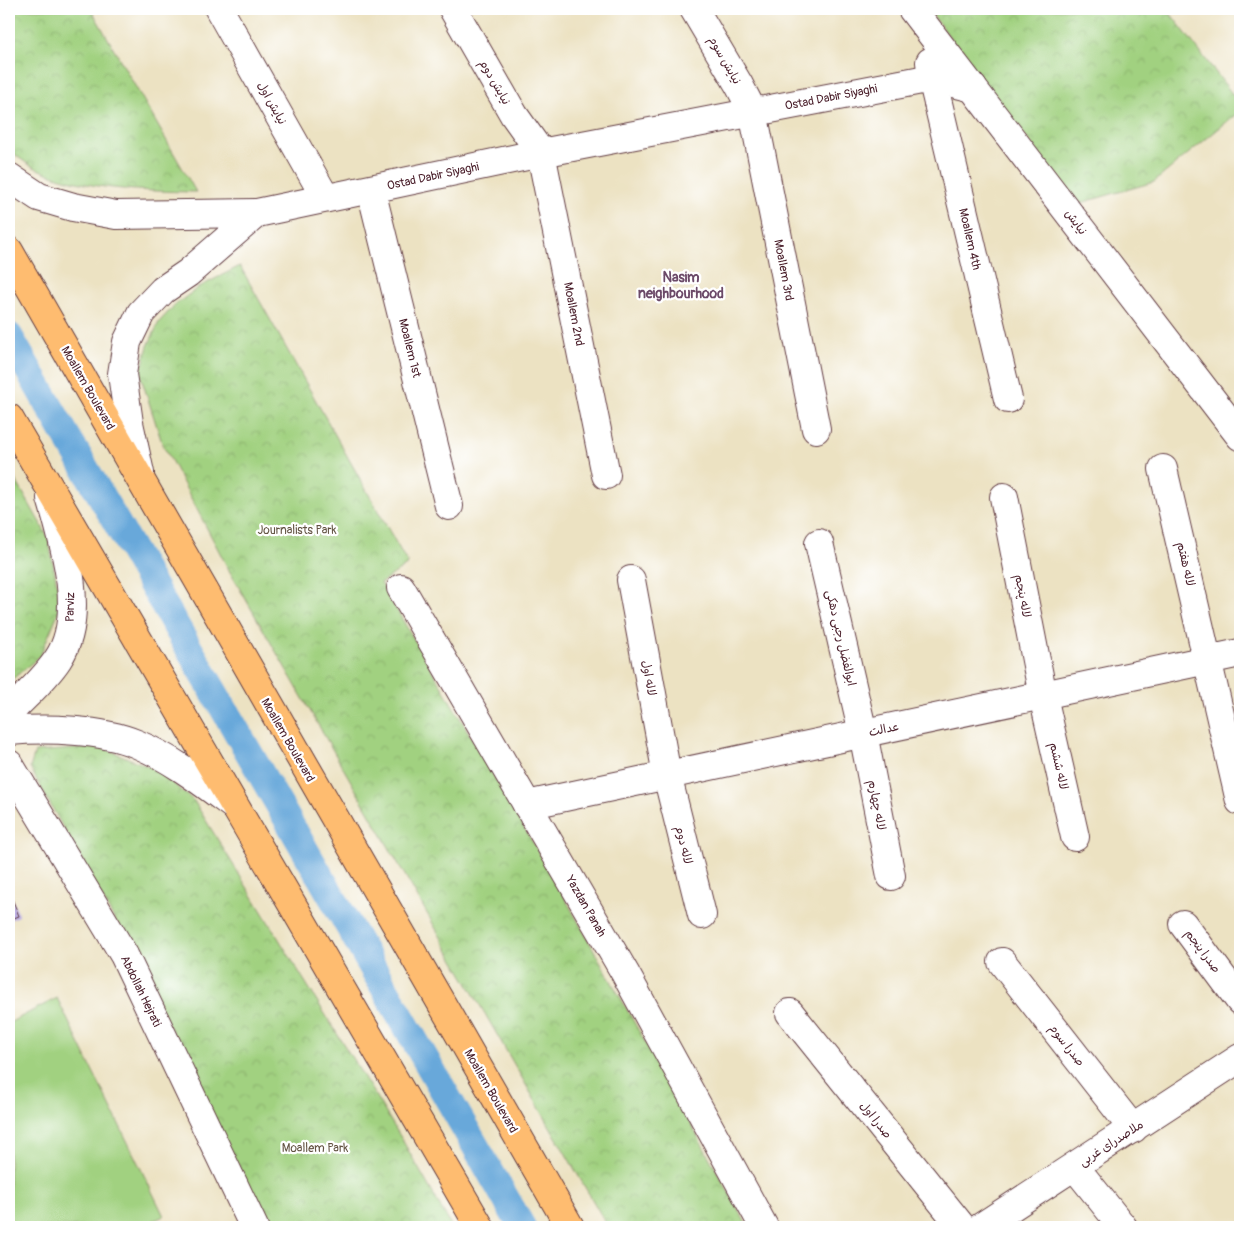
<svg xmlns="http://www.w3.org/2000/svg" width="1249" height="1236" font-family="Pangolin,'Playpen Sans Arabic',sans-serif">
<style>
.park{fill:url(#park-crowns);stroke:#767856}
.pitch{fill:#a1d180;stroke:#767856}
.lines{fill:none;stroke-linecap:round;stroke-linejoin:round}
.canal{stroke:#67a8da;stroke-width:28}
.building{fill:#aa9add}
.minor-casing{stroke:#623c42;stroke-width:30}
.major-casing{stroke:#623c42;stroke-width:30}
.minor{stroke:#fff;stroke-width:28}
.major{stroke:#febc70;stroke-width:28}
.labels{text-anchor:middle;stroke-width:4.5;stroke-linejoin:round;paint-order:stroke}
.street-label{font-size:12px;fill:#4a1f2b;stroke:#fff}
.park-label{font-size:12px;fill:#645444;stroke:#fff}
.neighbourhood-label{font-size:14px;font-weight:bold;fill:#6c4a69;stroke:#fff}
</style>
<defs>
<pattern id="park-crowns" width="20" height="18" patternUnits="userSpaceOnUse" patternTransform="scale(1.25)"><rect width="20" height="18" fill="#a1d180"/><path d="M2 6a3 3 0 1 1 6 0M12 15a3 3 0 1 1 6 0" fill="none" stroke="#8cb36f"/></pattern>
</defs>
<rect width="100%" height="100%" fill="#fff"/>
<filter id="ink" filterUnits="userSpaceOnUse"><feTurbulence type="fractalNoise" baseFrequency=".02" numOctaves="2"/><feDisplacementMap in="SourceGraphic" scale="10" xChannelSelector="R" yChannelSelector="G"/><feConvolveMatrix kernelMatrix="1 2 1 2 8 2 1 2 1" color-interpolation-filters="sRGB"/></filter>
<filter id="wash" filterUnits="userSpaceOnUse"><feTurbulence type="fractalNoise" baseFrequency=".0096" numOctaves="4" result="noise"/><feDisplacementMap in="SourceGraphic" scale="20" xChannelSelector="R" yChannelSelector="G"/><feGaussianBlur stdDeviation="1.12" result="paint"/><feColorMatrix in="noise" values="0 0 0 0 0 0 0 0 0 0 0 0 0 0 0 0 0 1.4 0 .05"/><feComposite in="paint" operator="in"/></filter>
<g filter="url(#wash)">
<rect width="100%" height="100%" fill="#ece2c2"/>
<g class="park">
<path d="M 9,9 L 91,9 L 196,192 C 141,191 49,191 9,149 Z"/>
<path d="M 928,9 L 1167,9 L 1240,104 L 1240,111 L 1154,182 L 1077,204 Z"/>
<path d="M 240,266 L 408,564 L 381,583 L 556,882 L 748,1227 L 608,1227 L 230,572 L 162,443 L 140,374 L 148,346 L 159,322 L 175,305 L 199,287 Z"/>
<path d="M 9,468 L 48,537 L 61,606 L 40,656 L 9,682 Z"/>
<path d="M 101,747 L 157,770 L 194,801 L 400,1136 L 452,1227 L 265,1227 L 143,971 L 30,768 L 35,752 Z"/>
</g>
<path class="pitch" d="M 57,998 L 164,1216 L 140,1227 L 9,1227 L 9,1023 Z"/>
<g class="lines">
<path class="canal" d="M 9,336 L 522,1227"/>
</g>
<g id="blocks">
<path class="building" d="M 9,891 L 19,916 L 9,920 Z"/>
</g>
</g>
<g filter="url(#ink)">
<use href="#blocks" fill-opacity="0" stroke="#623c42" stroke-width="1"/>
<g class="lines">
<g class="minor-casing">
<g id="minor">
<path d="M 219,9 L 325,197"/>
<path d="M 453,9 L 514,115 L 541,153 L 606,475"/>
<path d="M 694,9 L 739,85 L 753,112 L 816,429"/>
<path d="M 912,9 L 1240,436"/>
<path d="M 930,62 L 932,78 L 1008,399"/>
<path d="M 9,177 L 39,197 L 73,207 L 116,215 L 257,213"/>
<path d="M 371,190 L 449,506"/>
<path d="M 1163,469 L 1240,801"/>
<path d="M 140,473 L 129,423 L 122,374 L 127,342 L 141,313 L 163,290 L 188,273 L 257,213 L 541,153 L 932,78 L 973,88"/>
<path d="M 1004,497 L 1043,696 L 1075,837"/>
<path d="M 819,543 L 863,733 L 891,876"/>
<path d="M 631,580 L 667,775 L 702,915"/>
<path d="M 401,588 L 625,973 L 764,1227"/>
<path d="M 9,713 C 25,696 45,679 58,659 C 87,616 64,543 51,498"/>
<path d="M 9,731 C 47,728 101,729 137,744 C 173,759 203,783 234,806"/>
<path d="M 9,764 L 124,955 L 254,1227"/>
<path d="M 527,805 L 1240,653"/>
<path d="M 1183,924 L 1240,1001"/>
<path d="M 1002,962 L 1133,1129"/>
<path d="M 790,1013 L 962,1227"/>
<path d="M 1075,1167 L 1123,1227"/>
<path d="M 981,1227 L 1240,1058"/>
</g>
</g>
<g class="major-casing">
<g id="major">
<path d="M 9,251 L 570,1227"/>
<path d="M 9,418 L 480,1227"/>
</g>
</g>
<use href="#minor" class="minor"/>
<use href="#major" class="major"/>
</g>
</g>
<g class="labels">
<g class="street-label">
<text transform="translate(725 60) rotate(60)" y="4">نیایش سوم</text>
<text transform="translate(495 82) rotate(60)" y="4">نیایش دوم</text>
<text transform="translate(831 97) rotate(-11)" y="4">Ostad Dabir Siyaghi</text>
<text transform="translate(272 103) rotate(61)" y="4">نیایش اول</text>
<text transform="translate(433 176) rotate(-12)" y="4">Ostad Dabir Siyaghi</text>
<text transform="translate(1076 222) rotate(53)" y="4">نيايش</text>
<text transform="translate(970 239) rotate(77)" y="4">Moallem 4th</text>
<text transform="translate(784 270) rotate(79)" y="4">Moallem 3rd</text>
<text transform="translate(574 314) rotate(79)" y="4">Moallem 2nd</text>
<text transform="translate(410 348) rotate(76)" y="4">Moallem 1st</text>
<text transform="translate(88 388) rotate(60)" y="4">Moallem Boulevard</text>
<text transform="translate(1186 564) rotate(77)" y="4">لاله هفتم</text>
<text transform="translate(1023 596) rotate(79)" y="4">لاله پنجم</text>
<text transform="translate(70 607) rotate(-89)" y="4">Parviz</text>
<text transform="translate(841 638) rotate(77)" y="4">ابوالفضل رجبی دهکی</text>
<text transform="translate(649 678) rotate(80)" y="4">لاله اول</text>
<text transform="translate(884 729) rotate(-12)" y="4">عدالت</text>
<text transform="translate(288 740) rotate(60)" y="4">Moallem Boulevard</text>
<text transform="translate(1059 766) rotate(77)" y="4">لاله ششم</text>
<text transform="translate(877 805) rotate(79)" y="4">لاله چهارم</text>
<text transform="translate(684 845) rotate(76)" y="4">لاله دوم</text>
<text transform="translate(586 906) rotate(60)" y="4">Yazdan Panah</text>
<text transform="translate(1203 951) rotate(53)" y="4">صدرا پنجم</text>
<text transform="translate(141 991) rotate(64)" y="4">Abdollah Hejrati</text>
<text transform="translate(1067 1045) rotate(52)" y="4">صدرا سوم</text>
<text transform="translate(491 1091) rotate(60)" y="4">Moallem Boulevard</text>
<text transform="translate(876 1120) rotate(51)" y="4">صدرا اول</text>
<text transform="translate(1111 1143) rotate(-33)" y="4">ملاصدرای غربی</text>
</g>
<g class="park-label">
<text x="297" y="534">Journalists Park</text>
<text x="315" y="1152">Moallem Park</text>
</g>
<g class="neighbourhood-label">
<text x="681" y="282">Nasim<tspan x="681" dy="16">neighbourhood</tspan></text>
</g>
</g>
<rect width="1249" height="1236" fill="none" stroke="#fff" stroke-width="30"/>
</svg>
